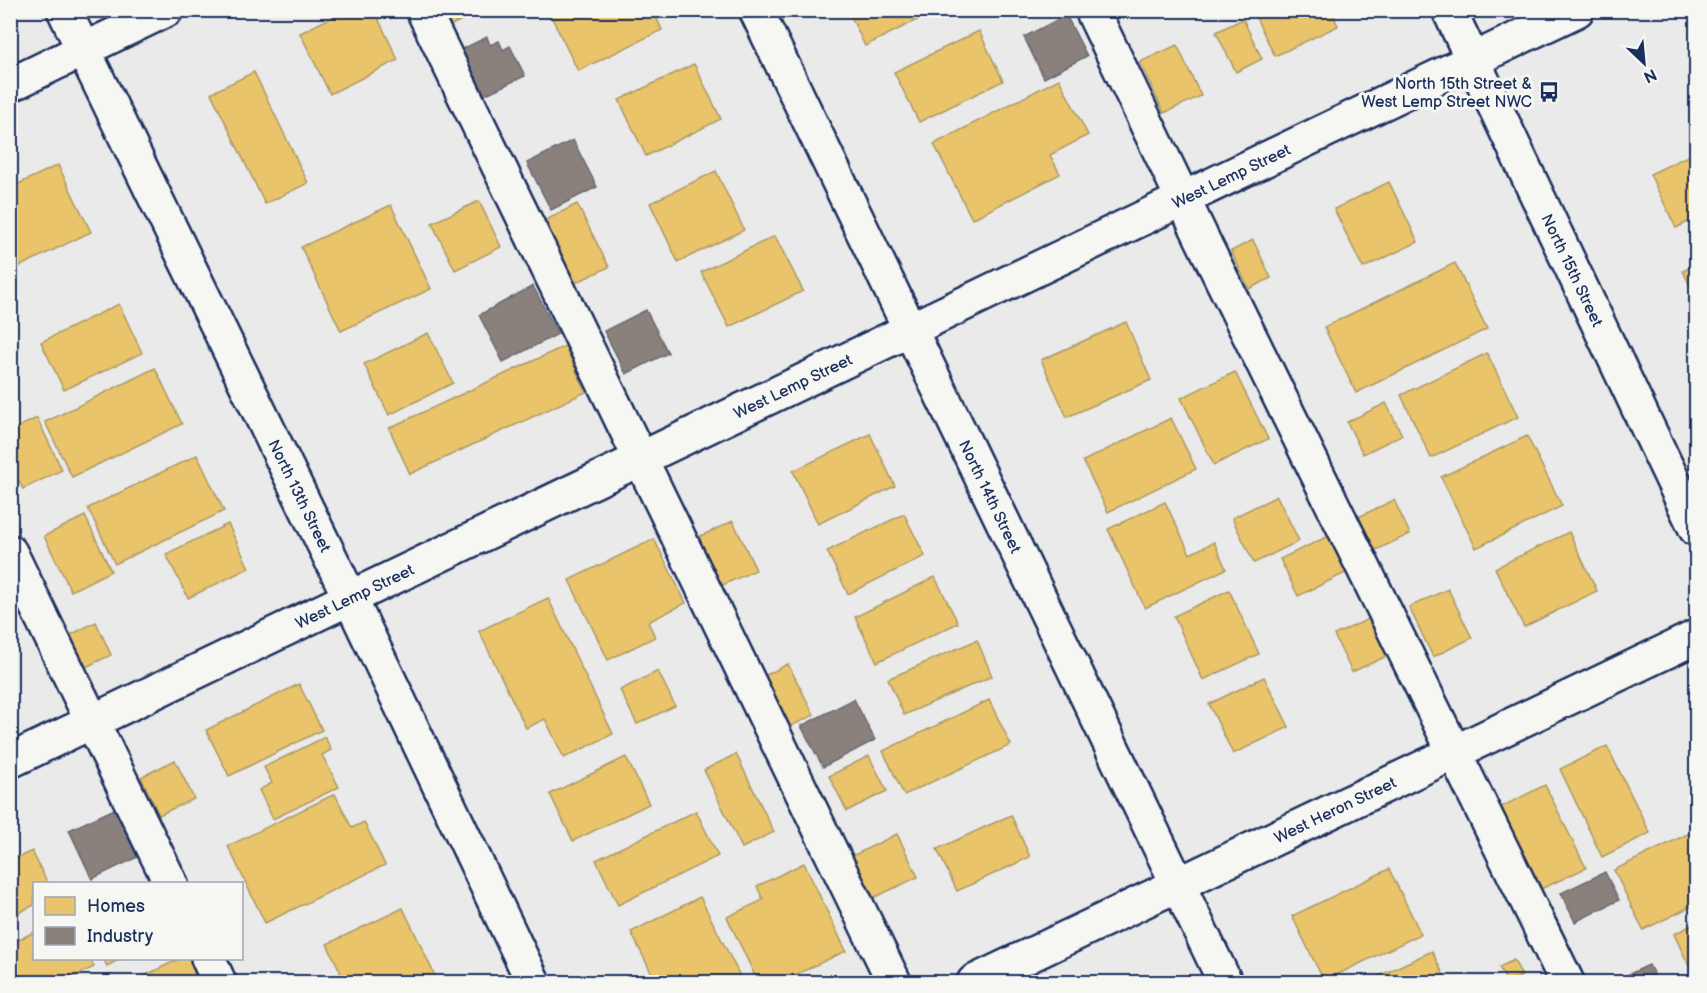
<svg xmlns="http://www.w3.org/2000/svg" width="1707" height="993" font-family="'Balsamiq Sans',sans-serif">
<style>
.homes{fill:#e9c46a;stroke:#ab9766;stroke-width:1.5}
.industry{fill:#8a817c;stroke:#696873;stroke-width:1.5}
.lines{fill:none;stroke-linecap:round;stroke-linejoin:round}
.minor-casing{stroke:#1b2f5e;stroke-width:38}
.minor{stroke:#f6f6f2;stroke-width:33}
.labels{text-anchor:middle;stroke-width:6;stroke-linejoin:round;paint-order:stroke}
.poi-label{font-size:16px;fill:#1b2f5e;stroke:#f6f6f2;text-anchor:end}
.street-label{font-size:16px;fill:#1b2f5e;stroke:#f6f6f2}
</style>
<rect width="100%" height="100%" fill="#e9eae9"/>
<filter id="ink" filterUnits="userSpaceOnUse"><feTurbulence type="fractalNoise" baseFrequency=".0167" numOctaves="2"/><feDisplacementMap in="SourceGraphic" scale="12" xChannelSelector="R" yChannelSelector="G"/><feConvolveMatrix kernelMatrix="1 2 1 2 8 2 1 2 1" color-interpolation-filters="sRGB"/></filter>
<g filter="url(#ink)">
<g class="homes">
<path d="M 346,10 L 374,10 L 398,60 L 330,94 L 300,33 Z"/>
<path d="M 424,10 L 475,10 L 476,13 L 435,33 Z"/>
<path d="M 553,10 L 653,10 L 662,30 L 578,71 L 549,12 Z"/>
<path d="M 848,10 L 937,10 L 865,46 Z"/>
<path d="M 1252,10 L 1331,10 L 1338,26 L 1275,56 Z"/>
<path d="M 1243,19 L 1262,59 L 1236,72 L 1216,32 Z"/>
<path d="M 979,31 L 1003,81 L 919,122 L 894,72 Z"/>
<path d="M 1177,45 L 1201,96 L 1164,113 L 1140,62 Z"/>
<path d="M 694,64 L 721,119 L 646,156 L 619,100 Z"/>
<path d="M 254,72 L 308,183 L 265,204 L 211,93 Z"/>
<path d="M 1059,79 L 1088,135 L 1050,155 L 1060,174 L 972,219 L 934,144 Z"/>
<path d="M 1696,152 L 1696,218 L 1676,228 L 1650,174 Z"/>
<path d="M 58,165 L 91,232 L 10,271 L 10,188 Z"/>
<path d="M 716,171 L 744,230 L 678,262 L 650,203 Z"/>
<path d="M 1389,182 L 1418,242 L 1363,268 L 1334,209 Z"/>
<path d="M 479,201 L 501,247 L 455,270 L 432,223 Z"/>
<path d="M 577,204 L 609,267 L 573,284 L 542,222 Z"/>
<path d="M 391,205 L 431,289 L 341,331 L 301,247 Z"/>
<path d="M 775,236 L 803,291 L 729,327 L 701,272 Z"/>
<path d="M 1253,240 L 1271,278 L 1249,289 L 1231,251 Z"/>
<path d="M 1455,263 L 1487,329 L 1356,393 L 1324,327 Z"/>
<path d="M 1696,264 L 1696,298 L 1683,271 Z"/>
<path d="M 119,304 L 142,353 L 64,390 L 41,342 Z"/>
<path d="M 1126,322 L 1151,380 L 1067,417 L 1041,360 Z"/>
<path d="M 428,333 L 453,383 L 389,415 L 364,364 Z"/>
<path d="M 565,346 L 586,392 L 410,474 L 389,428 Z"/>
<path d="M 1487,353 L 1518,417 L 1431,458 L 1401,395 Z"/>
<path d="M 155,368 L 182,424 L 72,477 L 45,422 Z"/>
<path d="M 1235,372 L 1268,439 L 1214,465 L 1181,398 Z"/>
<path d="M 1386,403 L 1402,435 L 1363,454 L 1347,422 Z"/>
<path d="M 37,418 L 62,470 L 23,489 L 10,464 L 10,431 Z"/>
<path d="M 1171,418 L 1196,469 L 1108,512 L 1083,461 Z"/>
<path d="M 870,434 L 895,486 L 818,524 L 793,471 Z"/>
<path d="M 1527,436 L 1562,506 L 1476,548 L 1441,477 Z"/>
<path d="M 197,455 L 224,511 L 115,564 L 88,508 Z"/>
<path d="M 1277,496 L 1299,541 L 1254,563 L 1232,518 Z"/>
<path d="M 1394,500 L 1410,534 L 1370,553 L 1354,519 Z"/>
<path d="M 1165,502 L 1190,554 L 1214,542 L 1226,569 L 1145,608 L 1108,529 Z"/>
<path d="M 904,514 L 925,556 L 848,594 L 827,551 Z"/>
<path d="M 85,516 L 111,571 L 71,591 L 44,536 Z"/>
<path d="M 733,521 L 756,570 L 718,587 L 696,538 Z"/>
<path d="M 228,524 L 249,568 L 188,598 L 166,554 Z"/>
<path d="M 1337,532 L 1354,569 L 1298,596 L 1280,559 Z"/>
<path d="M 1569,532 L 1597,591 L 1524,627 L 1495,568 Z"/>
<path d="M 654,539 L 686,603 L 648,622 L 655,637 L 608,660 L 569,580 Z"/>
<path d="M 935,577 L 958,623 L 877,662 L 855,617 Z"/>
<path d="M 1448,589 L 1472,638 L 1433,657 L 1409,607 Z"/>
<path d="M 1229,590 L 1259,654 L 1203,680 L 1174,616 Z"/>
<path d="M 548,598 L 613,734 L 564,758 L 545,719 L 526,728 L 479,631 Z"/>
<path d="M 1379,614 L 1396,652 L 1352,672 L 1334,635 Z"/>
<path d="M 96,622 L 111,655 L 86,667 L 70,635 Z"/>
<path d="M 977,640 L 992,676 L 904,715 L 888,679 Z"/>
<path d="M 788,664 L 814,715 L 787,728 L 762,677 Z"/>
<path d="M 658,671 L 675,706 L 637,724 L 620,690 Z"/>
<path d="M 1264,677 L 1289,727 L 1233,754 L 1209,704 Z"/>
<path d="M 299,684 L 322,730 L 229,776 L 206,730 Z"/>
<path d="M 989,700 L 1011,745 L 904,795 L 883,751 Z"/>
<path d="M 325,737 L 331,750 L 322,755 L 339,787 L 273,819 L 259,790 L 272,783 L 264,767 Z"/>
<path d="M 1607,746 L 1650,833 L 1602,857 L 1560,769 Z"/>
<path d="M 736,754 L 774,832 L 742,848 L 704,770 Z"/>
<path d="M 869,756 L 887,791 L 847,811 L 829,776 Z"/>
<path d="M 626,757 L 649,804 L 573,841 L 550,794 Z"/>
<path d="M 175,760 L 194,799 L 159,815 L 141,777 Z"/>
<path d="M 1545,785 L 1586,868 L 1541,889 L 1501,807 Z"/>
<path d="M 335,794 L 352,828 L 364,822 L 385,865 L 265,923 L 228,846 Z"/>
<path d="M 696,811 L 718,856 L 618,905 L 596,860 Z"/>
<path d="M 1011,815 L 1030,857 L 957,891 L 937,849 Z"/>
<path d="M 1696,830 L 1696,904 L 1643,930 L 1614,870 Z"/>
<path d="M 897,834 L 918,877 L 869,900 L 848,858 Z"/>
<path d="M 32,851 L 48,884 L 34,884 L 34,905 L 10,917 L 10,861 Z"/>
<path d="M 804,863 L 846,951 L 780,982 L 758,982 L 727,917 L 763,900 L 757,886 Z"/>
<path d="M 1389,869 L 1421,934 L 1324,981 L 1292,916 Z"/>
<path d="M 700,897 L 743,982 L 656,982 L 631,932 Z"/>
<path d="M 403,908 L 438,982 L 320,982 L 341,973 L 327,944 Z"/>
<path d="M 1696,923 L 1696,981 L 1674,934 Z"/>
<path d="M 34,932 L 34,958 L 90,958 L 94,967 L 63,982 L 10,982 L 10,944 Z"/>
<path d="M 1432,951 L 1447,982 L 1366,982 Z"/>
<path d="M 103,958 L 122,958 L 107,966 Z"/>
<path d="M 181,958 L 190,958 L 201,982 L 139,982 L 138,979 Z"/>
<path d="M 1514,960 L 1522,976 L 1507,982 L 1499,967 Z"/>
<path d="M 110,975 L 113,982 L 95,982 Z"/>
</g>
<g class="industry">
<path d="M 1066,15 L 1087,56 L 1044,78 L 1024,37 Z"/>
<path d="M 487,37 L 490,45 L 499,41 L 503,50 L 510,46 L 525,76 L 482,96 L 460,50 Z"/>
<path d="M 573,140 L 597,187 L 551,210 L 527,163 Z"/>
<path d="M 533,286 L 558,334 L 503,362 L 479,315 Z"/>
<path d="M 646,310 L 668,353 L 626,374 L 604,331 Z"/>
<path d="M 854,699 L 875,740 L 823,767 L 801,726 Z"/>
<path d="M 121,806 L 144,854 L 92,879 L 69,830 Z"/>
<path d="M 1605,872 L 1619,900 L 1575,922 L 1561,893 Z"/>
<path d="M 1649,965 L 1658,982 L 1612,982 Z"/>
</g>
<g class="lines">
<g class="minor-casing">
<g id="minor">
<path id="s1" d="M 64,10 L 350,598 L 533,982"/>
<path d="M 423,10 L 894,982"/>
<path id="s2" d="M 756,10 L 1225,982"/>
<path d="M 1092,10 L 1206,247 L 1567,982"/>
<path id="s3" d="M 1449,10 L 1696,529"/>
<path d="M 10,85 L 166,10"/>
<path d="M 10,552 L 171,884"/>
<path id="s4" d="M 10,761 L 1577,10"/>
<path d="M 208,958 L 219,982"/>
<path id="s5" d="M 974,982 L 1696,637"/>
</g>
</g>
<use href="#minor" class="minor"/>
</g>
</g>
<defs>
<g id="bus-bare" transform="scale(1.62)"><path d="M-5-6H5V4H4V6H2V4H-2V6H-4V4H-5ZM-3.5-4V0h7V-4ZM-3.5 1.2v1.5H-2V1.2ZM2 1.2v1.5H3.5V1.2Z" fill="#1b2f5e" stroke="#f6f6f2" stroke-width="2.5" paint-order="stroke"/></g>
</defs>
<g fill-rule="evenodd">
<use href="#bus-bare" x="1549" y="92"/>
</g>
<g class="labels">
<g class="poi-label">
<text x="1532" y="89">North 15th Street &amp;<tspan x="1532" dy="18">West Lemp Street NWC</tspan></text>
</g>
<g class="street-label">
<text dy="6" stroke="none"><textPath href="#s4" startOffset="1354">West Lemp Street</textPath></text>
<text dy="6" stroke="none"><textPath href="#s3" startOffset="288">North 15th Street</textPath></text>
<text dy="6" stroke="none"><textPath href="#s4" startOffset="868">West Lemp Street</textPath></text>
<text dy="6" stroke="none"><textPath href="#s1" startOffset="540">North 13th Street</textPath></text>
<text dy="6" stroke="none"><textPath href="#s2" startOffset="540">North 14th Street</textPath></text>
<text dy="6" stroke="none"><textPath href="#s4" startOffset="382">West Lemp Street</textPath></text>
<text dy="6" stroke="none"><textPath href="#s5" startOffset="400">West Heron Street</textPath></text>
</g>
</g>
<rect width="1707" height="993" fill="none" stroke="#f6f6f2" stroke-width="36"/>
<rect x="18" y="18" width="1671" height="957" fill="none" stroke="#1b2f5e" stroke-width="2" filter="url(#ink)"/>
<rect x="33" y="882" width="210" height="78" fill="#f6f6f2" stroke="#9ea6b7" stroke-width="1.5"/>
<rect x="45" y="897" width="30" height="18" fill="#e9c46a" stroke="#9ea6b7" stroke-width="1.5"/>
<text x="87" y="912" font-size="18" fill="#1b2f5e">Homes</text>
<rect x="45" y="927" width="30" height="18" fill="#8a817c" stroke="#9ea6b7" stroke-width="1.5"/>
<text x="87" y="942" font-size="18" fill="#1b2f5e">Industry</text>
<g transform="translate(1644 63) rotate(154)" stroke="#f6f6f2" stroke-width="4.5" paint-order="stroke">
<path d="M0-4.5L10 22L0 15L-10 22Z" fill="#1b2f5e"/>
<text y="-9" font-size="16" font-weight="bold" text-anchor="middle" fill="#1b2f5e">N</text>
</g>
</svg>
